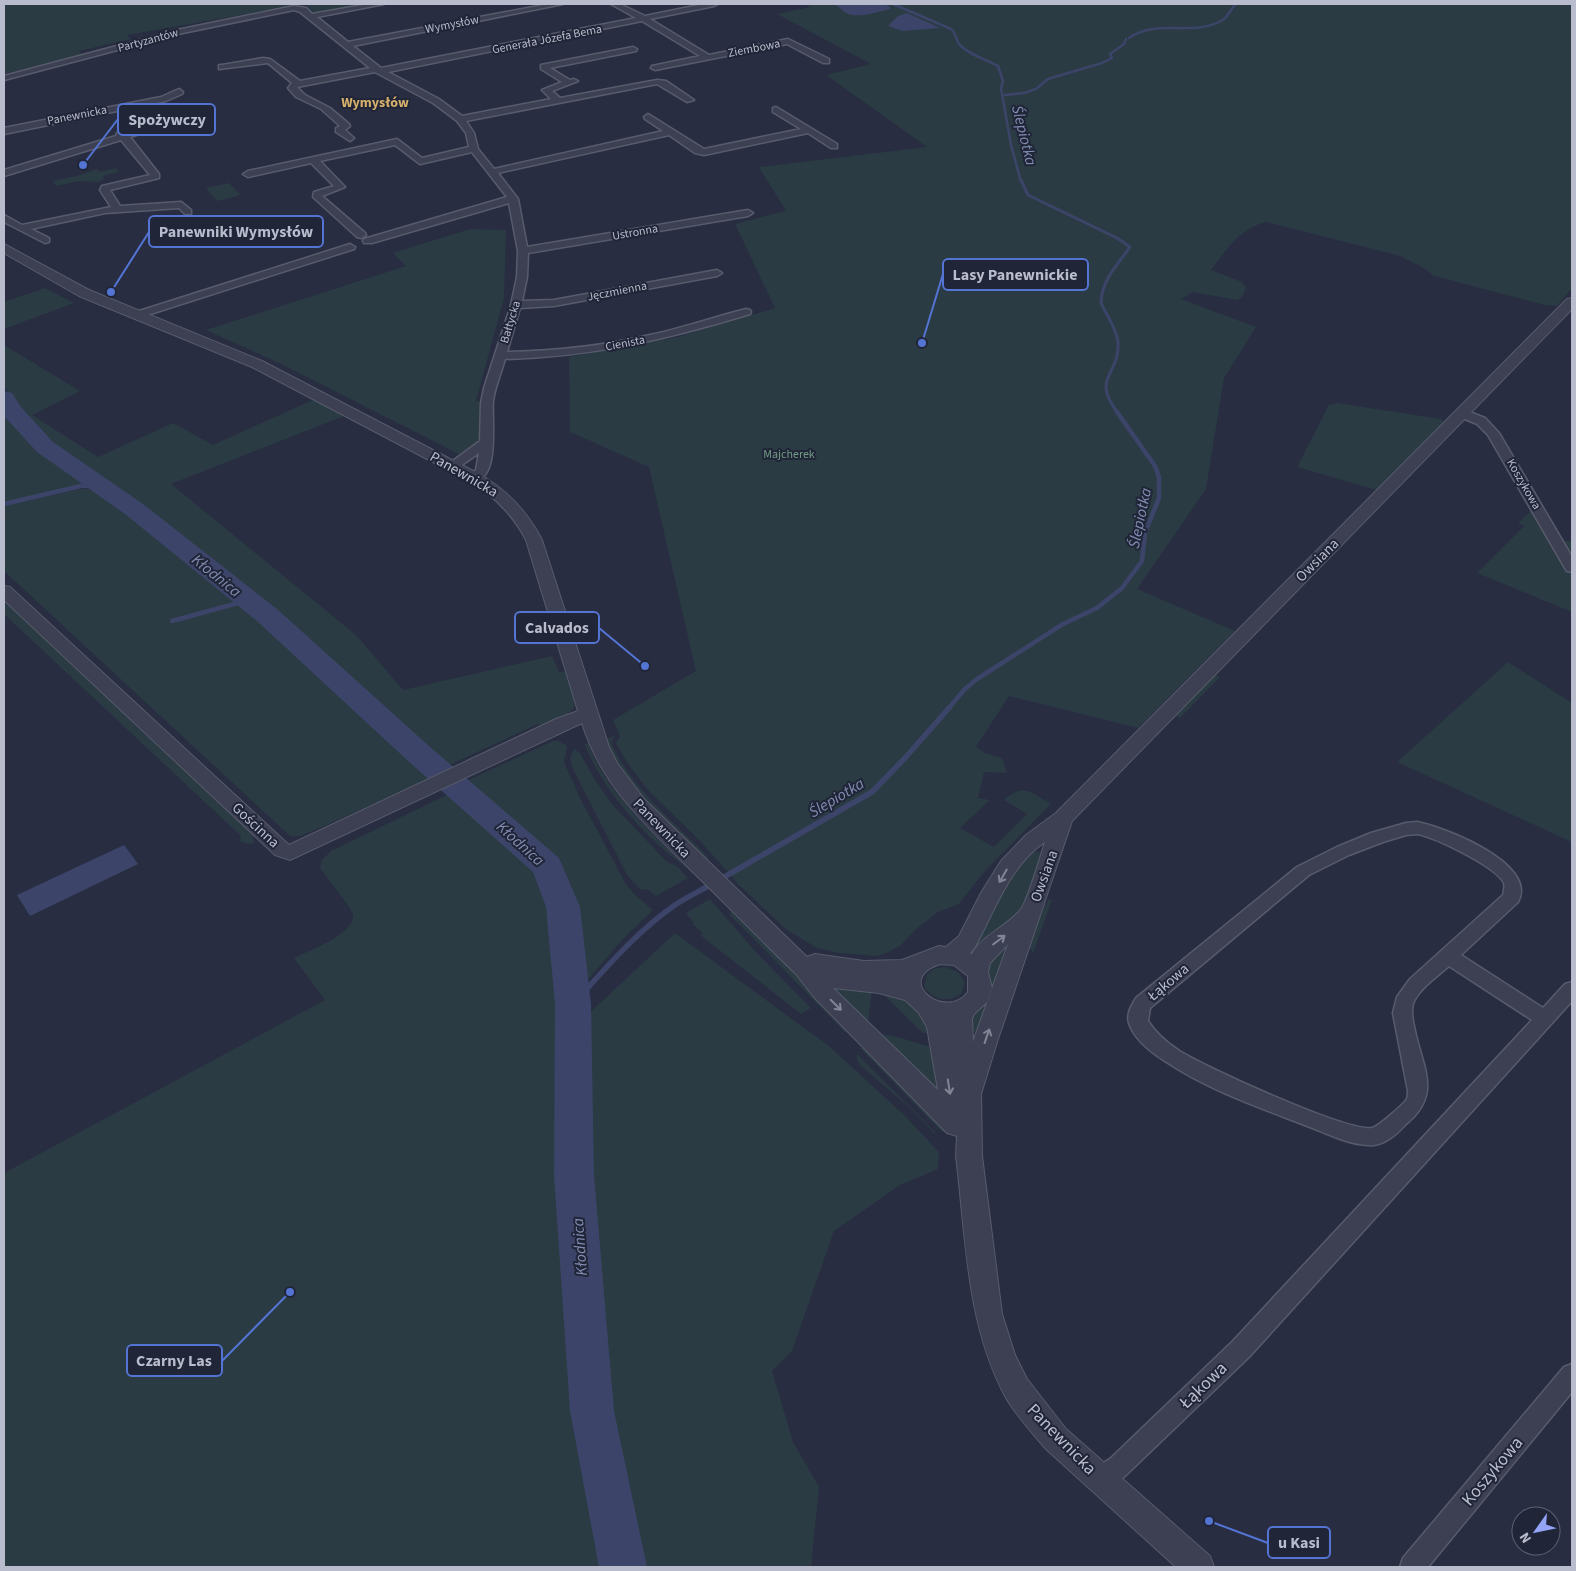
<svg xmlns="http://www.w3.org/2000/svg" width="1576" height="1571" font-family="'Source Sans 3',sans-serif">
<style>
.green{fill:#2a3b43}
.water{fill:#3c4569}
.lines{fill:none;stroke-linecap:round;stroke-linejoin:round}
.stream-far3{stroke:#3c4569;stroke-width:2.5}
.stream-far2{stroke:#3c4569;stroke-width:3}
.stream-far1{stroke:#3c4569;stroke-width:4.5}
.stream{stroke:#3c4569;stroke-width:5.5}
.river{fill:#3c4569;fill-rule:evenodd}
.minor-casing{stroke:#575b6c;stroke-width:3}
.tertiary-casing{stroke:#575b6c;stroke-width:2}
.minor{fill:#3c4052;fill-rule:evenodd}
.tertiary{fill:#3c4052;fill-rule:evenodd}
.oneway{stroke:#818495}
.labels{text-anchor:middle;stroke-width:4;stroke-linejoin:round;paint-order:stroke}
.far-street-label{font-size:12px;fill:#b9bccc;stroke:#202537}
.far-park-label{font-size:12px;fill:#719c84;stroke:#202537}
.far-neighbourhood-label{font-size:14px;font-weight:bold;fill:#d4b06c;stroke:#202537}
.street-label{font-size:15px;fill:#b9bccc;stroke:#202537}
.water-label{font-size:16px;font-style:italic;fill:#818cb2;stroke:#202537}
.near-street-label{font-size:18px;fill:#b9bccc;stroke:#202537}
.leader{fill:none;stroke:#5474d4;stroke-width:2}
.callout-dot{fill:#5474d4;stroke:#202537;stroke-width:2}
.callout{fill:#202537;stroke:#5474d4;stroke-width:2}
.callout-label{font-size:16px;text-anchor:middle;font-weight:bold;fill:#b9bccc}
</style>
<rect width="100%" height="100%" fill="#282d42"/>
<g class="green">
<path d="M 4,4 L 304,4 L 127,35 L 131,39 L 79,51 L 82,54 L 4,74 Z"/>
<path d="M 311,4 L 373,4 L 315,14 L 305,7 Z"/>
<path d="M 804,4 L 1572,4 L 1572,288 L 1557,306 L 1545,305 L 1434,276 L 1424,268 L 1400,256 L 1266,222 C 1239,229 1227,249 1211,270 L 1242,282 L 1246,288 L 1242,297 L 1237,300 L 1193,292 L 1181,299 L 1256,327 L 1224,378 L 1206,489 L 1137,589 L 1235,631 L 1138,728 L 1009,696 L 976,747 L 985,753 L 1002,758 L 1007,773 L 984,772 L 978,798 L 990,800 L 960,828 L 994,847 L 1027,814 L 1004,800 C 1024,783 1030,792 1051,804 L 984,872 L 959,904 L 938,912 L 915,930 L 900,946 L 888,952 L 878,956 L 839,953 L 817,948 L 787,930 L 739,885 L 702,843 L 647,789 L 626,761 L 616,743 L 620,736 L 613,720 L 696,671 L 649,467 L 570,432 L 569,357 L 678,337 L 775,308 L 735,224 L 786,211 L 759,167 L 927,147 L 826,75 L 871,64 L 777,14 L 810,7 Z"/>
<path d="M 116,168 L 119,172 L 103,176 L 104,179 L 98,182 L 79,181 L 56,186 L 53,181 L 77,176 L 97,169 L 100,172 Z"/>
<path d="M 229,183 L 241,195 L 217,201 L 206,188 Z"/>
<path d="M 470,229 L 506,230 L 504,298 L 476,401 L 482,402 L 479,440 L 459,454 L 279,363 L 206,330 L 406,266 L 393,253 Z"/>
<path d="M 45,288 L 74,303 L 4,329 L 4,302 Z"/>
<path d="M 4,345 L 80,391 L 32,415 L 98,457 L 173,423 L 213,445 L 315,399 L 344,416 L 171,484 L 356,635 L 403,690 L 552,656 L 559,672 L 567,671 L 574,694 L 574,708 L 565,716 L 542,727 L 538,724 L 445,767 L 268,607 L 139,506 L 52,445 L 21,413 L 4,386 Z"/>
<path d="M 1337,403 L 1441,419 L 1444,423 L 1377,490 L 1297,467 L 1329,405 Z"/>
<path d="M 4,407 L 40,448 L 91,484 L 79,485 L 4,503 Z"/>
<path d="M 99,488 L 263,618 L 433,777 L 329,824 L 300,836 L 290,836 L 4,571 L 4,506 L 80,489 Z"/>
<path d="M 1534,508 L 1562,541 L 1572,541 L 1572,612 L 1477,573 L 1524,526 L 1518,523 Z"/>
<path d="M 4,601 L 253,836 L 254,843 L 248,844 L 240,841 L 241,836 L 4,614 Z"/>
<path d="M 1508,662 L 1572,703 L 1572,842 L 1397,762 Z"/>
<path d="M 1215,675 L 1220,677 L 1180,718 L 1175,715 Z"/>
<path d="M 615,736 L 611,743 C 631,787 670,818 703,852 L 709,860 L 707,862 C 671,826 624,789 606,739 Z"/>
<path d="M 553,741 L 559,741 L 567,746 L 564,762 L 581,800 L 626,884 L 635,895 L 653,910 L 623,939 L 579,990 L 570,903 L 546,856 L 462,783 Z"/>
<path d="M 588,743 C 607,794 651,831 688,869 C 649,841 601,790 585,744 Z"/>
<path d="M 574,749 L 580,753 L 595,780 L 611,803 L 666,861 L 678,867 L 688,878 L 656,896 L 647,889 L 641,890 L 627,875 L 572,767 L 570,758 Z"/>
<path d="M 455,791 L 541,869 L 557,909 L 567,1006 L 567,1161 L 585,1411 L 615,1567 L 4,1567 L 4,1173 L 325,1000 L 294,958 C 308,951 356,933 353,915 C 352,908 326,877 320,868 L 322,860 L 331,851 Z"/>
<path d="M 1037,851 L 1042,854 L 1024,910 L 972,954 L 969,954 L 1010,875 L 1032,852 Z"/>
<path d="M 710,899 L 754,950 L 811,1008 L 801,1014 L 700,935 L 703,933 L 692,924 L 694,923 L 686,913 Z"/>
<path d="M 1049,899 L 1052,900 L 1033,953 L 1028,944 L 1036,922 Z"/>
<path d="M 731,911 L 821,1000 L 850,1033 L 845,1032 L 730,915 Z"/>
<path d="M 675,933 L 830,1047 L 903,1114 L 939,1152 L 938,1169 L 900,1185 L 834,1231 L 792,1351 L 772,1371 L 793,1442 L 819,1487 L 811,1567 L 635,1567 L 602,1408 L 591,1108 L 583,1019 Z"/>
<path d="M 1013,938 L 981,1031 L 966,1032 L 987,973 L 988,963 Z"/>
<path d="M 944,967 L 958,972 L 965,982 L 962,993 C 949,1004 932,1000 924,986 L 927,974 L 934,969 Z"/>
<path d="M 833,987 L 872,989 L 868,1023 L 832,989 Z"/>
<path d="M 883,994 L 900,996 L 921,1013 L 934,1033 L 923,1033 Z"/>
<path d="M 883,1035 C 901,1035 918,1046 936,1047 L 938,1093 L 877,1037 Z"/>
<path d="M 866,1044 L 947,1133 L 941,1131 L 860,1048 Z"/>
<path d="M 857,1054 L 936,1133 L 935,1134 L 908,1106 L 861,1066 L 857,1060 Z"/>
</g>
<g class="water">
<path d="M 833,4 L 884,4 L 890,7 L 890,9 C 877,12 858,19 846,13 C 841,10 839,6 833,4 Z"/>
<path d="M 907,13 L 938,27 L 940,28 L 902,31 L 888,26 L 898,16 Z"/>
<path d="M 124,845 L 138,864 L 30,916 L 17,895 Z"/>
</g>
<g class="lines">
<g class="stream-far3">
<path d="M 893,4 L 951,29 C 957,33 955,41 961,46 C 971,56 986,59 998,66 L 1003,81 L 1001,88 L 1011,145 L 1021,182"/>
<path d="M 1129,38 C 1156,18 1197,38 1224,19 C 1229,15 1231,8 1236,4"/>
<path d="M 1005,95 L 1024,93 L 1036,89 L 1048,79 L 1102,63 L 1112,58 L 1110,54 L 1124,44 L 1126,39"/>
</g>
<path class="stream-far2" d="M 1021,180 L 1028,195 L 1117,238 L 1130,247 C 1118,264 1101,281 1101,303 C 1106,314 1117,330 1118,342 C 1120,376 1090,377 1118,413"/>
<g class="stream-far1">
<path d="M 4,504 L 81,486 L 100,485"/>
<path d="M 172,621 L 249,600"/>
<path d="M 948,709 L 964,690 L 977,679 L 1063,624 L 1097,608 L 1122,588 L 1142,561 L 1145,533 L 1159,498 L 1159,477 L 1155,466 L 1117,412"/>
</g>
<g class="stream">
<path d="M 719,880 L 872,792 L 905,758 L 949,708"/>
<path d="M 573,1004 C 605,969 636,932 675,905 C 687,897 700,891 712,884"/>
</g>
<path class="river" d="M 4,391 L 12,393 L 21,407 L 53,442 L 143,504 L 277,609 L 429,746 L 559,858 L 580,907 L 591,1004 L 594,1175 L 614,1411 L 647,1567 L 599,1567 L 570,1411 L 554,1175 L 555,1004 L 546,907 L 533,872 L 407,760 L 257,621 L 125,514 L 37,452 L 4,416 Z"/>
<g class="minor-casing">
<g id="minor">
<path d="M 369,4 L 384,4 L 317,17 L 348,42 L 549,4 L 563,4 L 353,46 L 381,68 L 636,18 L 611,4 L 620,4 L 645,16 L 704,4 L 718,4 L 714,6 L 650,19 L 709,55 L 788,39 L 829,59 L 829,63 L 823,63 L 787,44 L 655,70 L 651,68 L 652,66 L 700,56 L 642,21 L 388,72 L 439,99 L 462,116 L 551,99 L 542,90 L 562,82 L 541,69 L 541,65 L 633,47 L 637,49 L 636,51 L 550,68 L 570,80 L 574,79 L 578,81 L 552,91 L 560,98 L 657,80 L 666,81 L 694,100 L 687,102 L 657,84 L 466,121 L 474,133 L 478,149 L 494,169 L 663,131 L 645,119 L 644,117 L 648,114 L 704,149 L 801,129 L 773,112 L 773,108 L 776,107 L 837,144 L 837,148 L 831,148 L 808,133 L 704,155 L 695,153 L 669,135 L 498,173 L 518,199 L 527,247 L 748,210 L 753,213 L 748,216 L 528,253 L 527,277 L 522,301 L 554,300 L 717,270 L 722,273 L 717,276 L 554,306 L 520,308 L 507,352 C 555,351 603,346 650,335 C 683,328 714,317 746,309 L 750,310 L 751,312 L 750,314 C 668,339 591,357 505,359 C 501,373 495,387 493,401 C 491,418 502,488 468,480 L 467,477 L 476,470 L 479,453 L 456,469 L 448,469 L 446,466 L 480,441 L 481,403 L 484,388 L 511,305 L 517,277 L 518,251 L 509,203 L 372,243 L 364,243 L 363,241 L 364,239 L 507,197 L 472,152 L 420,164 L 395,145 L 320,161 L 345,187 L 322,196 L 365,233 L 366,235 L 361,238 L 357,237 L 313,197 L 314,192 L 334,186 L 311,163 L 248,177 L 243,174 L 248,171 L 397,139 L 422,158 L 469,147 L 466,133 L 457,121 L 433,103 L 375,72 L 297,87 L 305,95 L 330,108 L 349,124 L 350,126 L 345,130 L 354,138 L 350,141 L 336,132 L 336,128 L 340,126 L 321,109 L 296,97 L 288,88 L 292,83 L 268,63 L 219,69 L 219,65 L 222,65 L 263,58 L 270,59 L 300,81 L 370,68 L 300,12 L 294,10 L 178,34 L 4,80 L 4,76 L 177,30 L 294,6 L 306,8 L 312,14 Z"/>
<path d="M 179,89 L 183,92 L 182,94 L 166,101 L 4,134 L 4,128 L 161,97 Z"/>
<path d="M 169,119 L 173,122 L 172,124 L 130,137 L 159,174 L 159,178 L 110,190 L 120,206 L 181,202 L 191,210 L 191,214 L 185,214 L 179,208 L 105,213 L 31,229 L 49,238 L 49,242 L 45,243 L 4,222 L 4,215 L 22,225 L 111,207 L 100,190 L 102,186 L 150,175 L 121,140 L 4,176 L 4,170 L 116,136 L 117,133 L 123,133 Z"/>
<path d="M 350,244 L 355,247 L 354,249 L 141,317 L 133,317 L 132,315 L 133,313 Z"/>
<path d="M 1462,409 L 1485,418 L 1499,433 L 1572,557 L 1572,572 L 1567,571 L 1565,568 L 1488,435 L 1477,424 L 1458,416 L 1456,413 L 1458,410 Z"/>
<path d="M 1417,822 C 1444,827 1539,864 1518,902 L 1461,955 L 1543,1008 L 1565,984 L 1572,982 L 1572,1001 L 1249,1357 L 1127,1474 L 1110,1489 L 1101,1492 L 1092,1489 L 1089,1480 L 1092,1471 L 1111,1458 L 1233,1341 L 1532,1020 L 1449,966 C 1438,976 1421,987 1414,1001 C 1410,1010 1413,1022 1415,1031 C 1423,1069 1442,1094 1406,1124 C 1401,1129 1396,1135 1389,1139 C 1383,1143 1375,1146 1368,1145 C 1348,1144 1328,1134 1310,1127 C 1261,1108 1208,1090 1165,1061 C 1151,1052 1134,1039 1129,1023 C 1126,1014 1132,1005 1136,998 L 1297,867 L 1337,847 L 1371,833 L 1406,823 ZM 1417,834 C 1435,837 1497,867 1504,883 C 1505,887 1504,891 1503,895 L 1410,979 L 1397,997 L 1393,1013 L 1408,1091 C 1408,1094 1408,1096 1407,1099 C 1404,1104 1378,1127 1372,1128 C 1349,1133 1202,1066 1178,1050 C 1166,1042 1156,1033 1148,1021 L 1150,1008 L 1309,875 L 1349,855 L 1383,842 L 1406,835 Z"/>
<path d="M 1572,1364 L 1572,1392 L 1428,1567 L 1400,1567 L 1403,1558 L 1564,1367 Z"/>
</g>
</g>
<g class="tertiary-casing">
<path id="tertiary" d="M 4,244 L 89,290 L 262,361 L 479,474 C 507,490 527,511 542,540 L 609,747 L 617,763 L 644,799 L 807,957 L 815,954 L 864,961 L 902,960 L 939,946 L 946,947 L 959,936 L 981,893 L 1001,861 L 1026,835 L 1056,813 L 1567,299 L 1572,298 L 1572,309 L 1072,821 L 998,1039 L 981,1094 L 982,1156 L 1002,1314 L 1015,1355 L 1027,1379 L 1066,1429 L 1210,1556 L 1214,1567 L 1176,1567 L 1046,1449 C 1032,1433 1017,1416 1006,1398 C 966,1324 966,1237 956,1156 L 957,1136 L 947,1133 L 814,997 L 796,974 C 762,941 729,907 695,874 C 649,828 602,788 582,723 L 290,860 L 275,855 L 4,600 L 4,586 L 10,587 L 289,845 L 556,719 L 578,711 L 526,540 C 512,513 493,495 467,480 L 252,367 L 79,296 L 4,253 ZM 1045,842 C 1040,857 1029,897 1021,909 C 1007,927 983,934 972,954 L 970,953 L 975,947 C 995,910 1010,865 1045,842 ZM 1008,944 L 974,1039 L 973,1042 L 972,1019 L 974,1014 L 987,1002 L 992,988 L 988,972 L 990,963 ZM 940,964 L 954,965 L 968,976 L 968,992 C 946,1022 892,980 940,964 ZM 833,988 L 879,993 L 905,1000 L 919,1013 L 927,1027 L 938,1090 Z"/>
</g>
<use href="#minor" class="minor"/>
<use href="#tertiary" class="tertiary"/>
</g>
<defs><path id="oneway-shaft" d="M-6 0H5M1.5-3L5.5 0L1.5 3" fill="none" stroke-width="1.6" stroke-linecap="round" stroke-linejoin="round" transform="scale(1.25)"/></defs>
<g class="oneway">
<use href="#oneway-shaft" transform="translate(1003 876) rotate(120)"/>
<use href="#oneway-shaft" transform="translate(999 940) rotate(-37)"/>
<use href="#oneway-shaft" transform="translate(836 1005) rotate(45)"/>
<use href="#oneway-shaft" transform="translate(987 1036) rotate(-71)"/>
<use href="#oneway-shaft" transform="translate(949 1087) rotate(81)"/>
</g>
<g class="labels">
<g class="far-street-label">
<text transform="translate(452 24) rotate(-11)" y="4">Wymysłów</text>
<text transform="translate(547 39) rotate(-11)" y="4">Generała Józefa Bema</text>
<text transform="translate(148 40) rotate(-15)" y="4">Partyzantów</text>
<text transform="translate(754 48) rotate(-11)" y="4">Ziembowa</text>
<text transform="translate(77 115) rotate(-11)" y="4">Panewnicka</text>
<text transform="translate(635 232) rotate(-10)" y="4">Ustronna</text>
<text transform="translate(617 291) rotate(-11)" y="4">Jęczmienna</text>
<text transform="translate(510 322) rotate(-73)" y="4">Bałtycka</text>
<text transform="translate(625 343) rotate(-11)" y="4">Cienista</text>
<text transform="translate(1524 484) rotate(60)" y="4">Koszykowa</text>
</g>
<g class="far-park-label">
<text x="789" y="458">Majcherek</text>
</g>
<g class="far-neighbourhood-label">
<text x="375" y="107">Wymysłów</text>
</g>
<g class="street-label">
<text transform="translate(464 474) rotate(30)" y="5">Panewnicka</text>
<text transform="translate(1317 560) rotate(-45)" y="5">Owsiana</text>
<text transform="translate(256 825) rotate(43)" y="5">Gościnna</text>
<text transform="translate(662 828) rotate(46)" y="5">Panewnicka</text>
<text transform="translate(1044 876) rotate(-70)" y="5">Owsiana</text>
<text transform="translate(1168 982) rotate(-40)" y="5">Łąkowa</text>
</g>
<g class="water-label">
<text transform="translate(1025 135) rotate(76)" y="6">Ślepiotka</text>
<text transform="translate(1139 518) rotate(-78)" y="6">Ślepiotka</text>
<text transform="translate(217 575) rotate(39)" y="6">Kłodnica</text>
<text transform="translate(836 797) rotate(-31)" y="6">Ślepiotka</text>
<text transform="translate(521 843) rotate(42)" y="6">Kłodnica</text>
<text transform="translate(579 1247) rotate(-94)" y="6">Kłodnica</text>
</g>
<g class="near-street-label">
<text transform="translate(1203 1385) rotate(-44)" y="6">Łąkowa</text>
<text transform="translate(1062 1439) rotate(46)" y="6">Panewnicka</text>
<text transform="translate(1492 1471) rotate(-50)" y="6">Koszykowa</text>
</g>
</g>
<path class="leader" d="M83 165L118 119M111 292L149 232M922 343L943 274M645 666L599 628M290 1292L222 1361M1209 1521L1268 1543"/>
<g class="callout-dot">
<circle cx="83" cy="165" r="5"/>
<circle cx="111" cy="292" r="5"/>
<circle cx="922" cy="343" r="5"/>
<circle cx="645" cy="666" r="5"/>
<circle cx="290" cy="1292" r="5"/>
<circle cx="1209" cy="1521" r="5"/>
</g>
<g class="callout">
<rect x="118" y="104" width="97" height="31" rx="5"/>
<rect x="149" y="216" width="174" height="31" rx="5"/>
<rect x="943" y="259" width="145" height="31" rx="5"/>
<rect x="515" y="612" width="84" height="31" rx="5"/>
<rect x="127" y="1345" width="95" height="31" rx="5"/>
<rect x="1268" y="1527" width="62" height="31" rx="5"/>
</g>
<g class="callout-label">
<text x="167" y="125">Spożywczy</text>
<text x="236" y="237">Panewniki Wymysłów</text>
<text x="1015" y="280">Lasy Panewnickie</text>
<text x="557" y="633">Calvados</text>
<text x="174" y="1366">Czarny Las</text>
<text x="1299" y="1548">u Kasi</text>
</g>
<rect width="1576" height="1571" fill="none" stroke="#b9bccc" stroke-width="10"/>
<g transform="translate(1536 1531) rotate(237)"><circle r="24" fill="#202537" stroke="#5d6173"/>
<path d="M0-4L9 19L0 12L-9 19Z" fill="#94a4f6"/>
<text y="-8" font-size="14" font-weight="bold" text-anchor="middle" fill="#b9bccc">N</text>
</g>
</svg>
